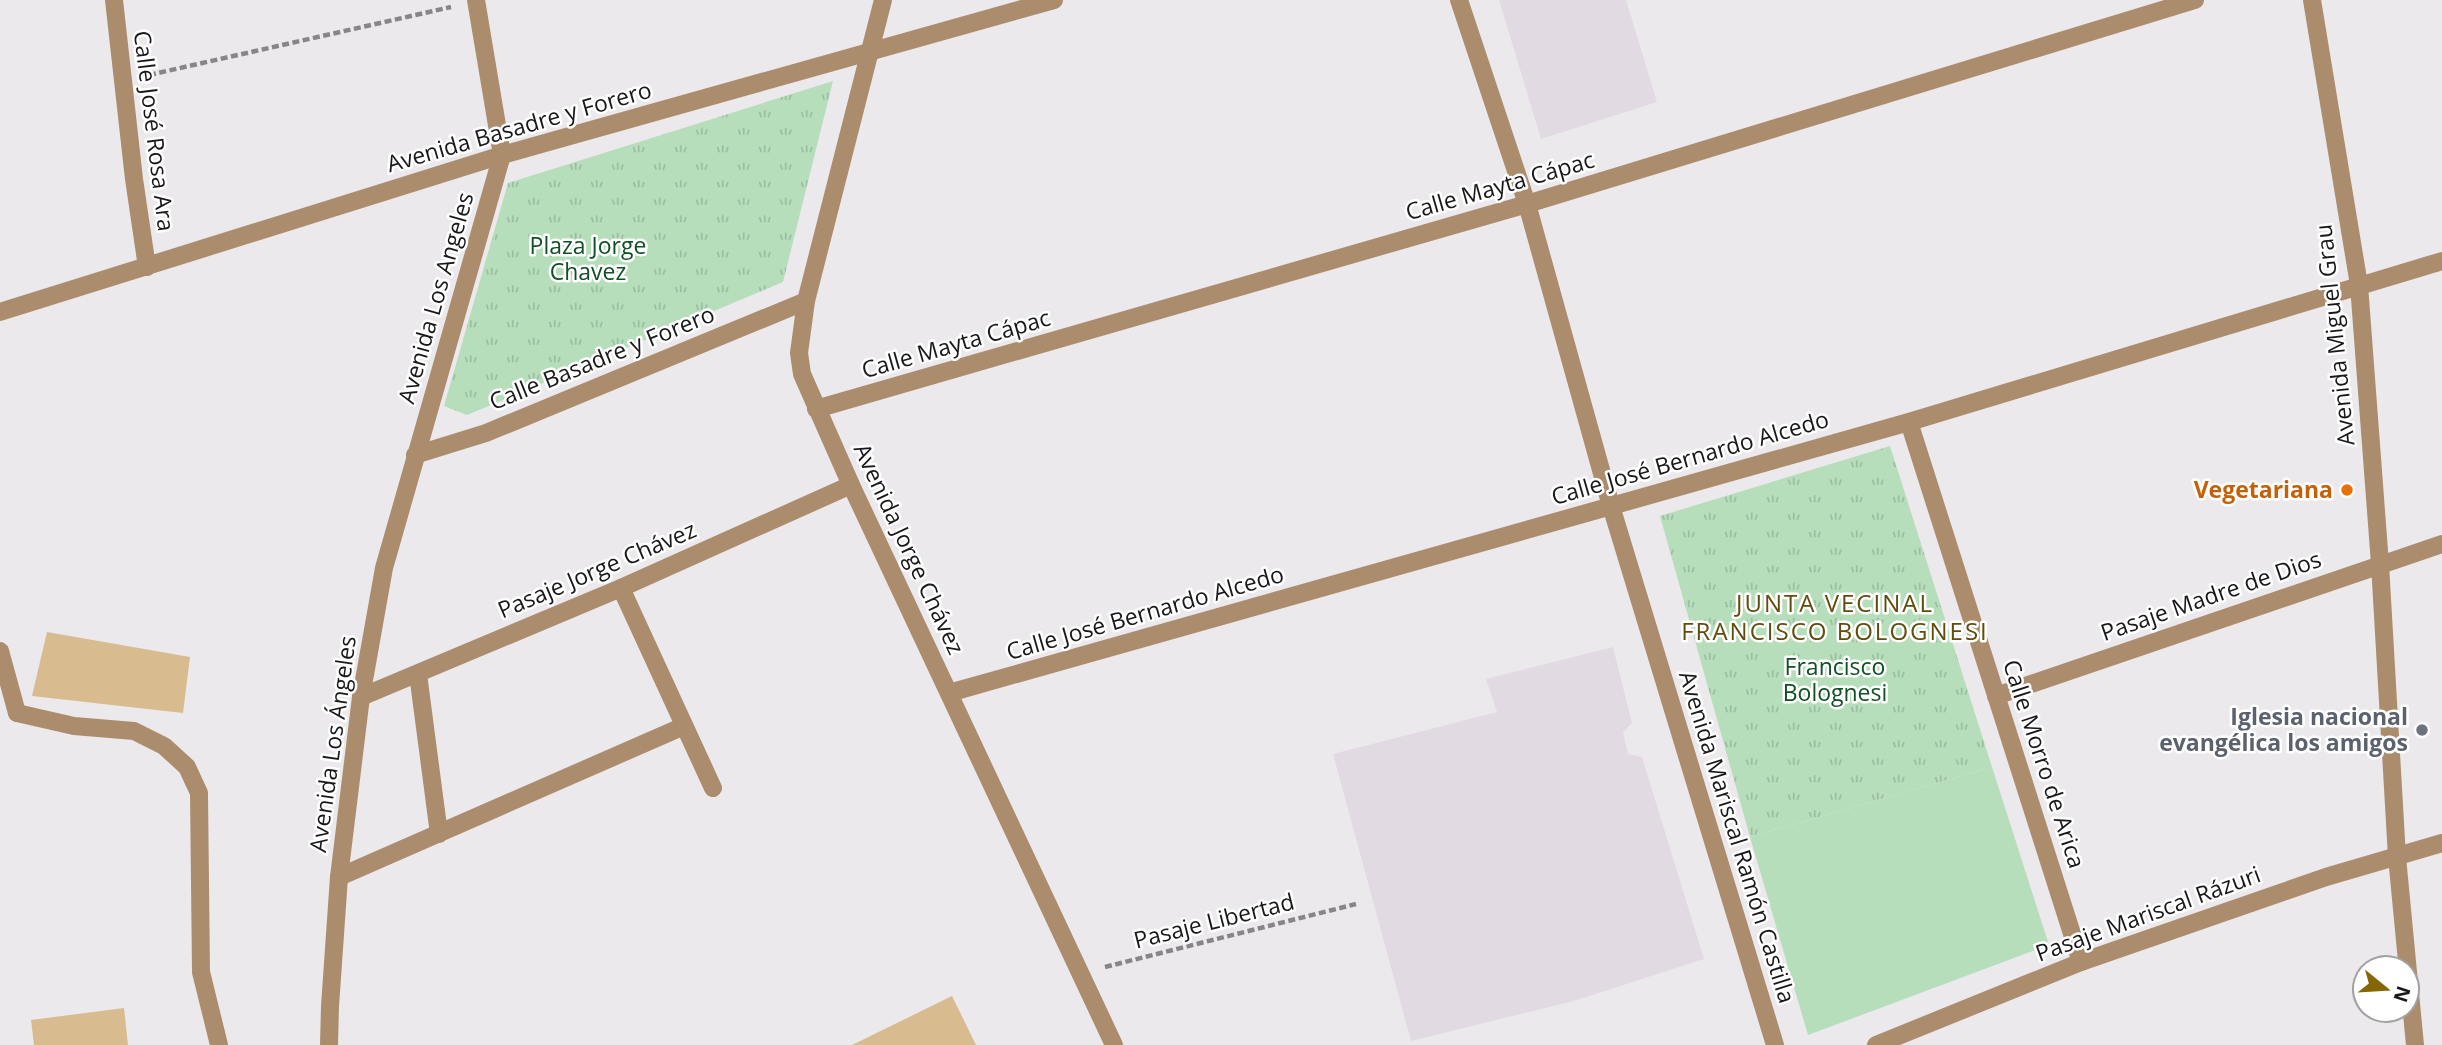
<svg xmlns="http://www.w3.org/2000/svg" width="2442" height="1045" font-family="'Open Sans',sans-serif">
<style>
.built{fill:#e2dae3}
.park{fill:url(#park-tufts)}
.pitch{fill:#b6debb}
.building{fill:#d8bb8f}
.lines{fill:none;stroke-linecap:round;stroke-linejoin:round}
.path{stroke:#878587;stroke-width:4.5;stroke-dasharray:7 3.5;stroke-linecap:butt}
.service{stroke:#ab8d6d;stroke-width:18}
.minor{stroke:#ab8d6d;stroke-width:18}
.tertiary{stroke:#ab8d6d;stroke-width:18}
.food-dot{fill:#e8710a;stroke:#fff;stroke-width:2.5}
.worship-dot{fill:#6b7280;stroke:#fff;stroke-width:2.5}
.labels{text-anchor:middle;stroke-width:5;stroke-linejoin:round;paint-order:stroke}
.street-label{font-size:23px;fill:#181719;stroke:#fff}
.park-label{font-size:23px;fill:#105024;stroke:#fff}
.food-label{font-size:23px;font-weight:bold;fill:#c56008;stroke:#fff;text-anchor:end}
.worship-label{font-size:23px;font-weight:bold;fill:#5b616d;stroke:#fff;text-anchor:end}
.neighbourhood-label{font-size:24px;letter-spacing:2px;fill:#614b0e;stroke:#fff}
</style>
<defs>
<pattern id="park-tufts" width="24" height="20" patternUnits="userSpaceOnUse" patternTransform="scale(1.75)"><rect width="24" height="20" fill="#b6debb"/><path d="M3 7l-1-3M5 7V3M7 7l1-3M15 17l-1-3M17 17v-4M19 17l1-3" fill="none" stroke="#9cbea0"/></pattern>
</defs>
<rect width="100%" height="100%" fill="#ece9ec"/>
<g class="built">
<path d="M 1499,0 L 1626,0 L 1657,102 L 1541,139 Z"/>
<path d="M 1613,647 L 1632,723 L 1623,732 L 1628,754 L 1642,757 L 1704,959 L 1574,1001 L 1411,1041 L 1333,754 L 1497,712 L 1486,679 Z"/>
</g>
<g class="park">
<path d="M 833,81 L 783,282 L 467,415 L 444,406 L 508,183 Z"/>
<path d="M 1890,446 L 1992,767 L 1750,837 L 1660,516 Z"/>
</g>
<path class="pitch" d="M 1992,767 L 2049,945 L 1808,1035 L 1750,837 Z"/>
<g class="building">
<path d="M 47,632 L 190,657 L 183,713 L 32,696 Z"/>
<path d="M 952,996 L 976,1045 L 852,1045 Z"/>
<path d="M 124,1008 L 128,1045 L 34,1045 L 31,1020 Z"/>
</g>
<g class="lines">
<g class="path">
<path d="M 149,75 L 451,7"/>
<path d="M 1105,967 L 1356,904"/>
</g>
<path class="service" d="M 17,713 L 74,726 L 134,731 L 164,746 L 187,767 L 199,793 L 201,972 L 219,1045"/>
<g class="minor">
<path d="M 114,0 L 134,179 L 147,267"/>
<path d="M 1459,0 L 1527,204 L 1611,506 L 1775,1045"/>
<path d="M 816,409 L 1527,204 L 2195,0"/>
<path d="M 1909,422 L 2081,962"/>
<path d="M 415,455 L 486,433 L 806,301"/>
<path d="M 621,588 L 713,788"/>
<path d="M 0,651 L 17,713"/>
<path d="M 418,674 L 439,834"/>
<path d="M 949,693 L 1909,422 L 2442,261"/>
<path d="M 1996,696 L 2442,544"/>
<path d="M 361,697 L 621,588 L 851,485"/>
<path d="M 339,877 L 684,726"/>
<path d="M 1876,1045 L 2081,962 L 2326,877 L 2442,843"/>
</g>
<g class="tertiary">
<path d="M 883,0 L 806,301 L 799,353 L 802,374 L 851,485 L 1114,1045"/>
<path d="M 2312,0 L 2359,285 L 2380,564 L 2397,857 L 2415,1045"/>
<path d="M 0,312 L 502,155 L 1054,0"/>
<path d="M 329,1045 L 330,1006 L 339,877 L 361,697 L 384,568 L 502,155 L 476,0"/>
</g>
</g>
<circle class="food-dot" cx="2347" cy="490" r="7"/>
<circle class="worship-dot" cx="2422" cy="730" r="7"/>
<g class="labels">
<g class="street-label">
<text transform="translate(519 127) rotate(-16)" y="8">Avenida Basadre y Forero</text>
<text transform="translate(154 131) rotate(83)" y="8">Calle José Rosa Ara</text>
<text transform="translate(1500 186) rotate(-16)" y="8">Calle Mayta Cápac</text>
<text transform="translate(436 298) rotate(-74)" y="8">Avenida Los Angeles</text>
<text transform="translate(2335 335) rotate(-96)" y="8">Avenida Miguel Grau</text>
<text transform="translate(956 344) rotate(-16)" y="8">Calle Mayta Cápac</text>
<text transform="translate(602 358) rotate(-22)" y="8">Calle Basadre y Forero</text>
<text transform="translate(1690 458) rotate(-16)" y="8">Calle José Bernardo Alcedo</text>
<text transform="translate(909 549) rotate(65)" y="8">Avenida Jorge Chávez</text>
<text transform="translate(597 570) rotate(-23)" y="8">Pasaje Jorge Chávez</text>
<text transform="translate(2211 596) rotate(-19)" y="8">Pasaje Madre de Dios</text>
<text transform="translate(1145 613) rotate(-16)" y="8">Calle José Bernardo Alcedo</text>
<text transform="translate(333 744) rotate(-82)" y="8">Avenida Los Ángeles</text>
<text transform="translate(2044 764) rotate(72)" y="8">Calle Morro de Arica</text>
<text transform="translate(1737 837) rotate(73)" y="8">Avenida Mariscal Ramón Castilla</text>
<text transform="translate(2148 914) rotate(-20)" y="8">Pasaje Mariscal Rázuri</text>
<text transform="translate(1214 921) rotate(-14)" y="8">Pasaje Libertad</text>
</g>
<g class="park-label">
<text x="588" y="254">Plaza Jorge<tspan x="588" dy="26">Chavez</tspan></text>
<text x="1835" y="675">Francisco<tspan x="1835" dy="26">Bolognesi</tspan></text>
</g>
<g class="food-label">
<text x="2333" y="498">Vegetariana</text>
</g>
<g class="worship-label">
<text x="2408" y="725">Iglesia nacional<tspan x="2408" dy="26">evangélica los amigos</tspan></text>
</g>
<g class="neighbourhood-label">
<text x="1835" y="612">JUNTA VECINAL<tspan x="1835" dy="28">FRANCISCO BOLOGNESI</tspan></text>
</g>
</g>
<g transform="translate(2386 989) rotate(108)"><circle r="33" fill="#ffffff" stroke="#a3a2a3" stroke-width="2"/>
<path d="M0-5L12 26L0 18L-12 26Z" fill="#866600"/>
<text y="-10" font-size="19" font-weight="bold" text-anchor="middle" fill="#181719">N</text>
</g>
</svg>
